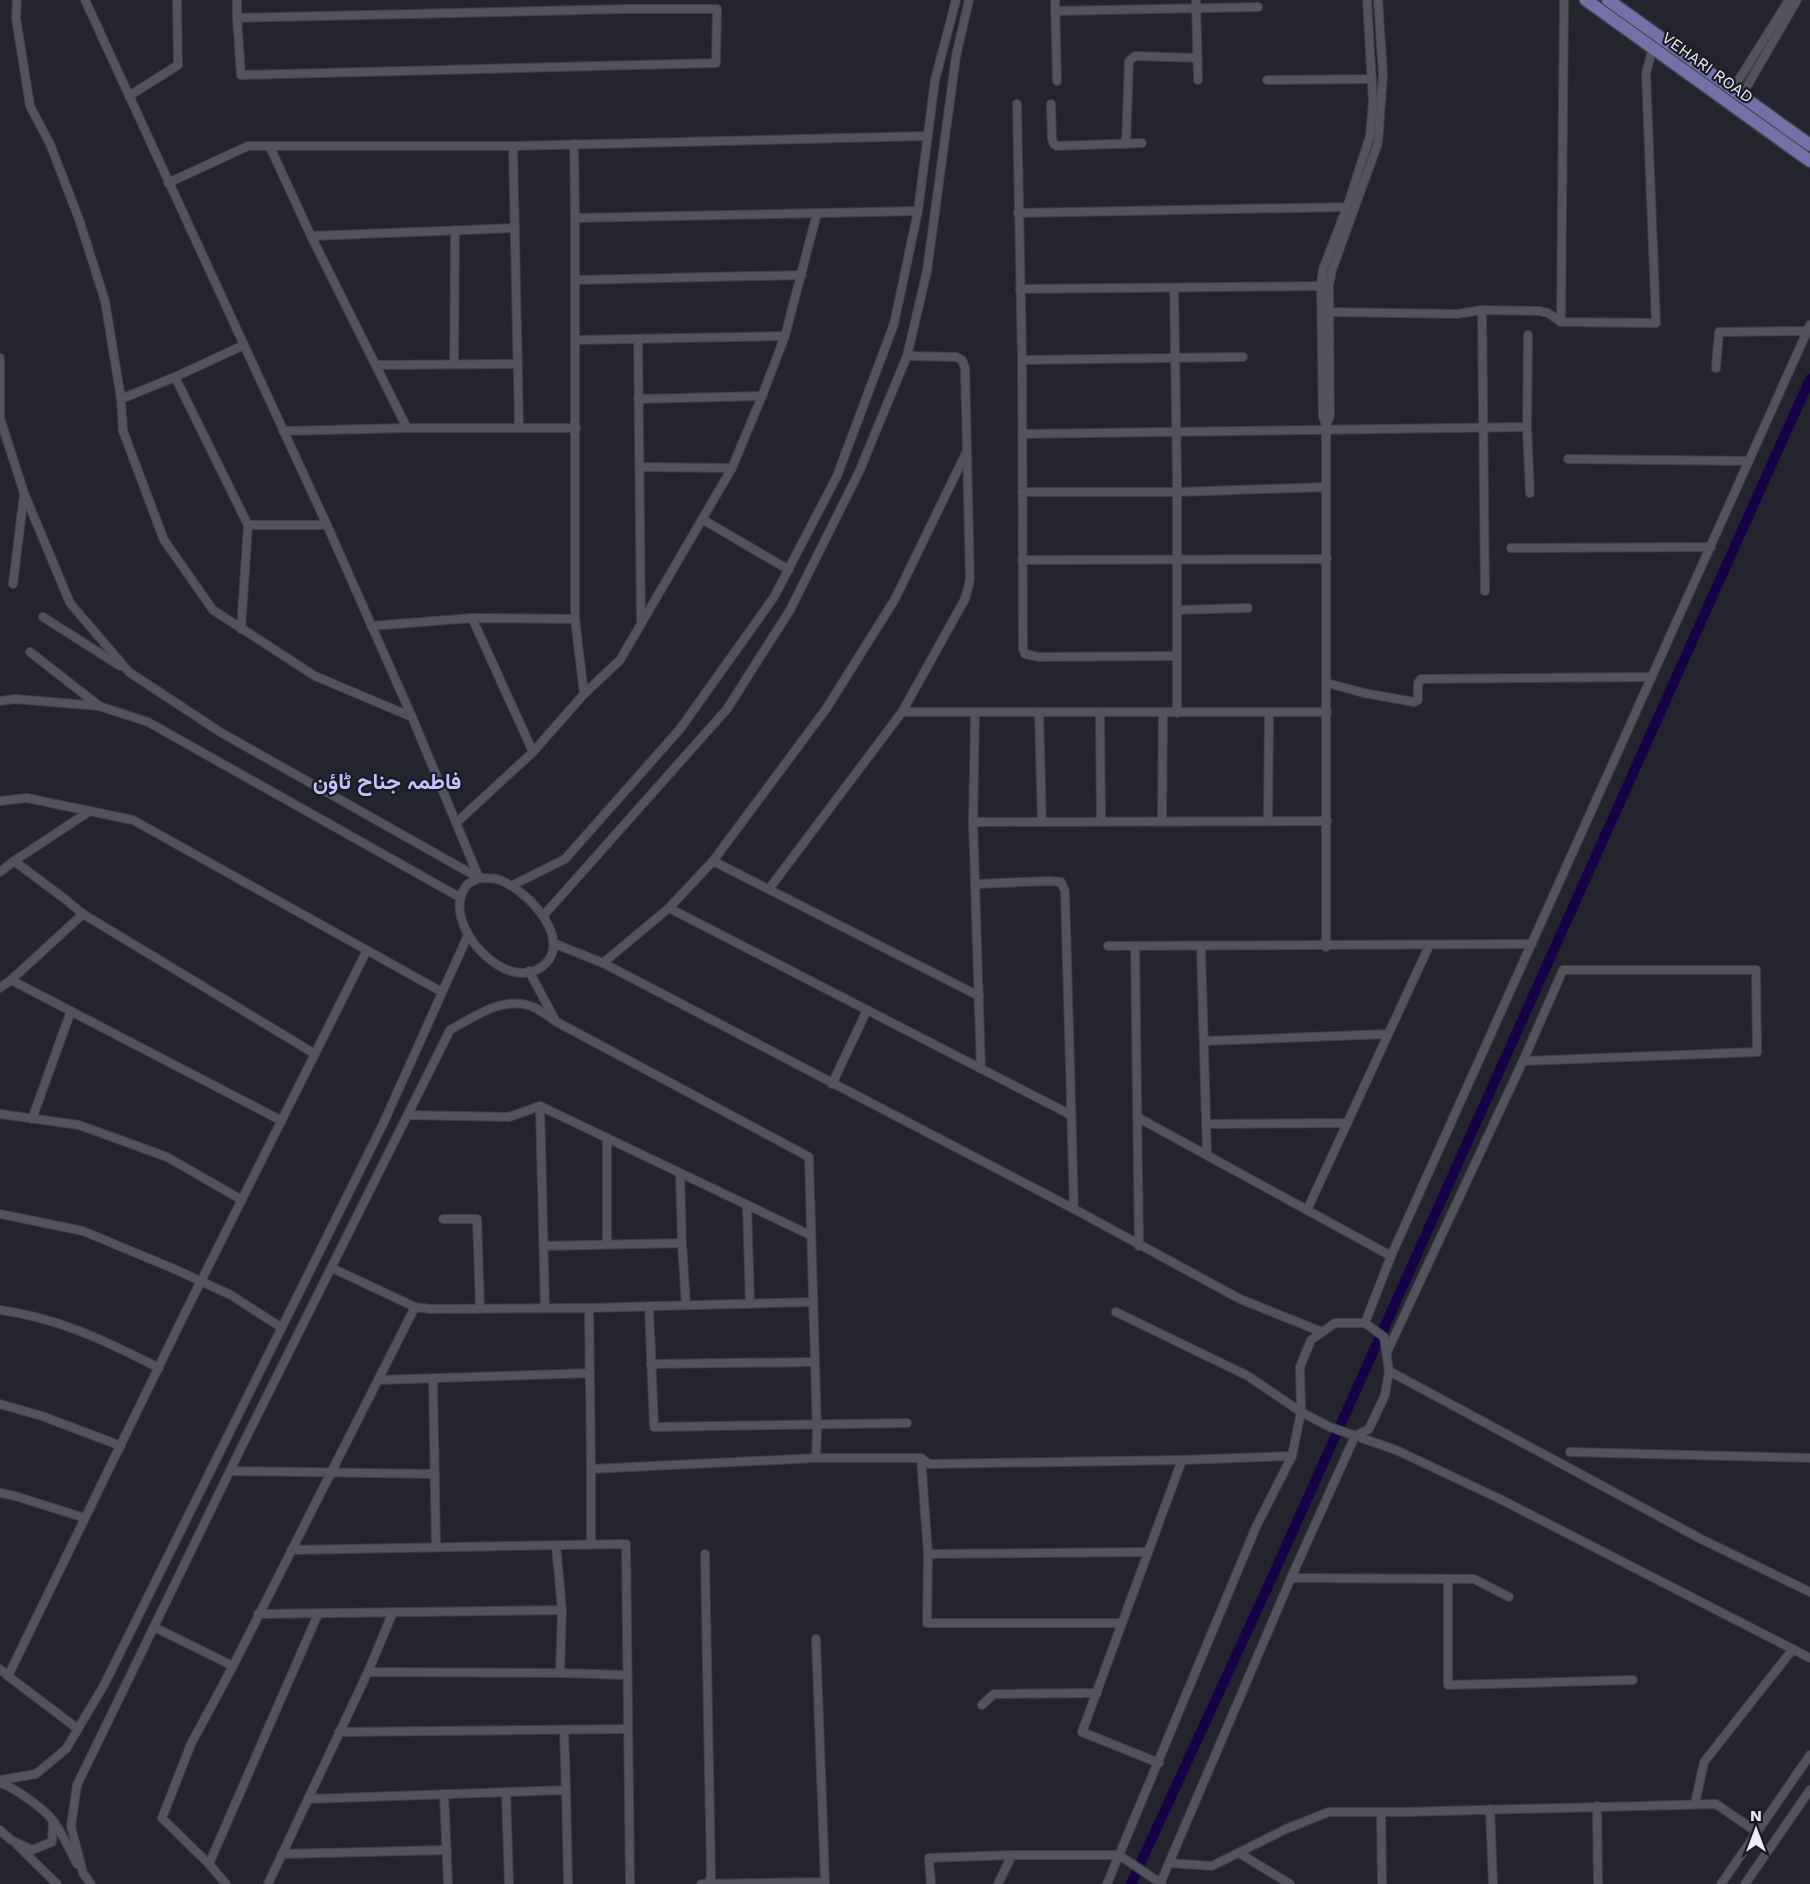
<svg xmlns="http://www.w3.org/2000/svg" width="1810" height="1884" font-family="'Work Sans',Vazirmatn,sans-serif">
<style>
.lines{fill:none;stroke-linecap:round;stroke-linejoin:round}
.canal{stroke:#150146;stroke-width:10}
.minor-casing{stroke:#3e3f47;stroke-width:10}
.primary-casing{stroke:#3e3f47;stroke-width:15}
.minor{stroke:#52535d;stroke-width:8}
.primary{stroke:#7272a9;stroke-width:12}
.labels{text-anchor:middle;stroke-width:4.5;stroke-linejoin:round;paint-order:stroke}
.street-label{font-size:16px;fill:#eeeef4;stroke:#1b1b24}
.district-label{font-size:22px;font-weight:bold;fill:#c2c3fd;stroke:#1b1b24}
</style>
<rect width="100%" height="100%" fill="#24242e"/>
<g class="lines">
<path class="canal" d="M 1131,1884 L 1274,1573 L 1810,379"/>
<g class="minor-casing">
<g id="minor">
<path d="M 17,0 L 16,18 L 30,106 L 50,144 L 79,219 L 105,301 L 121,399 L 123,431 L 164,540 L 213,610 L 315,676 L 412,717"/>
<path d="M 85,0 L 327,525 L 412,717 L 479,878"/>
<path d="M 237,0 L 237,18"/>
<path d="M 1055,0 L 1057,81"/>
<path d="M 1196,0 L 1198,80"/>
<path d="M 626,9 L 717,9 L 716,63 L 241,75 L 237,18 Z"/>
<path d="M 1055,11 L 1258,7"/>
<path d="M 1267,80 L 1372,79"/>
<path d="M 1733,89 L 1789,0"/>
<path d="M 1742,95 L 1797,0"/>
<path d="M 129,96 L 178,65 L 177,0"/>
<path d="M 1017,104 L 1022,360 L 1023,649 L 1025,654 L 1039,657 L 1177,656"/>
<path d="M 1051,104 L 1052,139 L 1054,144 L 1057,146 L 1142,143"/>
<path d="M 574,144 L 575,218"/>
<path d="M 1126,144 L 1129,61 L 1135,56 L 1198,58"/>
<path d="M 513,146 L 519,427"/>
<path d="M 270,147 L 311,236 L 407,428"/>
<path d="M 168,183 L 248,146 L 513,146 L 928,136"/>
<path d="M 1018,213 L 1347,207"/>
<path d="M 311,236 L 514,228"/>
<path d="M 577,280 L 802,275"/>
<path d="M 1174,288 L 1177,476 L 1177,713"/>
<path d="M 1020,289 L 1325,286"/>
<path d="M 1482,310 L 1485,591"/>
<path d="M 1328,312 L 1457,314 L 1482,310 L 1540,311 L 1548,313 L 1561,322 L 1656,323 L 1646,73 L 1653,48"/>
<path d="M 1561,322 L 1564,0"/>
<path d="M 1528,335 L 1527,427 L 1530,493"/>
<path d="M 638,339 L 641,622"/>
<path d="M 576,340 L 785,336"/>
<path d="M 0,358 L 0,420"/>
<path d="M 1022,360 L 1243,357"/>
<path d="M 454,364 L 455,230"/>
<path d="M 376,365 L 518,364"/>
<path d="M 1716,368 L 1719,332 L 1807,331"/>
<path d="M 175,377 L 248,525 L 241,629"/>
<path d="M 121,399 L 175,377 L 244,345"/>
<path d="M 638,399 L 762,396"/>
<path d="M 0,418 L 24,493 L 70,603 L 129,672 L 220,732 L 479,878"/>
<path d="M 1326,425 L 1323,417 L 1321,285 L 1323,269 L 1347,207 L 1370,136 L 1373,102 L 1367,0"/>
<path d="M 283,431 L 407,428 L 576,428"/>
<path d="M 1022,434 L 1527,427"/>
<path d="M 1568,459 L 1749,461"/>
<path d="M 640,467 L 732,468"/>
<path d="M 1022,492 L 1177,492 L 1326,487"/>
<path d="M 702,519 L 789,570"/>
<path d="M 248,525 L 327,525"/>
<path d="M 1511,548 L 1711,547"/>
<path d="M 1022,560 L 1327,559"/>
<path d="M 13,584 L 24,494"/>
<path d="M 1177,610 L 1248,608"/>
<path d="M 43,617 L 120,666"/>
<path d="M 472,618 L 533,752"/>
<path d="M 371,626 L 472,618 L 575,619"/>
<path d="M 30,652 L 98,705"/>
<path d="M 1327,683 L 1364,693 L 1414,702 L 1418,700 L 1418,683 L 1421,679 L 1652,677"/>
<path d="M 584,694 L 620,660 L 732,468 L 762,396 L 785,336 L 817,213"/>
<path d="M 0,701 L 15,699 L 99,706 L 148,722 L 461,898"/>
<path d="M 902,712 L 1327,712"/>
<path d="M 975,713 L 973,822 L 981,1069"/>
<path d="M 1039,713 L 1042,822"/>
<path d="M 1100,713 L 1101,821"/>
<path d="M 0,801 L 27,798 L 133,820 L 442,992"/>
<path d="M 90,811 L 14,861 L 65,899 L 83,914 L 315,1054"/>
<path d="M 1162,821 L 1163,713"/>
<path d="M 1268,821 L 1269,712"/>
<path d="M 457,822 L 533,752 L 584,694 L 575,619 L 575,218 L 918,211"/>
<path d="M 973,822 L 1327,821"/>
<path d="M 713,861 L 979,996"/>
<path d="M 0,872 L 14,861"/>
<path d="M 479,878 C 485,878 492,878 497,879 C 524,887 572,936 546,963 C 510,1001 436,921 467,885 C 470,882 476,880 479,878 Z"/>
<path d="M 975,884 L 1050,881 L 1061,882 L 1065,891 L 1074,1209"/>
<path d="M 511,886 L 565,859 L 680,729 L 774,597 L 837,476 L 894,324 L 918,211 L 935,80 L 956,0"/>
<path d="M 769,889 L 902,712 L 965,599 L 970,580 L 965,368 L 962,360 L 956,357 L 907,356"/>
<path d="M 669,908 L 1071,1115"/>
<path d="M 83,914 L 11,980 L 282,1121"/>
<path d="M 544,915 L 727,709 L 790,610 L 859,472 L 907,356 L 927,271 L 956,56 L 969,0"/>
<path d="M 553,943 L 603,963 L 1074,1209 L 1240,1299 L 1322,1332"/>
<path d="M 1108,946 L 1532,944"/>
<path d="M 1135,946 L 1139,1246"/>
<path d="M 1201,946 L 1207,1155"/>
<path d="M 1326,947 L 1326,425 L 1330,416 L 1329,286 L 1332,270 L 1378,143 L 1383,75 L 1378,0"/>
<path d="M 603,963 L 669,908 L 713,861 L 826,709 L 895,599 L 966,453"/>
<path d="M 529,971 L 555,1020"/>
<path d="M 0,988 L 11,980"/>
<path d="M 1204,1041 L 1388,1034"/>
<path d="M 832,1084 L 867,1010"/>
<path d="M 540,1106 L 545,1308"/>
<path d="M 0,1114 L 79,1125 L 167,1157 L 242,1200"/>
<path d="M 408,1115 L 509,1117 L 540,1106 L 810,1235"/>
<path d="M 1137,1117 L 1391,1256"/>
<path d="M 32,1119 L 71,1011"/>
<path d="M 1206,1124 L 1347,1123"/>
<path d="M 680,1173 L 682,1243"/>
<path d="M 747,1205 L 750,1304"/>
<path d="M 1307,1210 L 1429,946"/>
<path d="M 0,1214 L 83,1231 L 172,1268 L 231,1295 L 282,1328"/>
<path d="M 443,1219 L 477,1219 L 480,1308"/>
<path d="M 607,1244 L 607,1138"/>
<path d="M 543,1246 L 682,1243 L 686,1305"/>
<path d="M 649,1306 L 654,1427 L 907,1423"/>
<path d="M 589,1308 L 812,1302"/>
<path d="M 0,1310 C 59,1318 106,1341 159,1368"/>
<path d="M 1116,1312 L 1248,1376 L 1301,1412 L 1330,1427 L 1396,1450 L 1502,1500 L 1810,1658"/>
<path d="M 1365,1323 L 1391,1256 L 1810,325"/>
<path d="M 1387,1352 L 1523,1061 L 1757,1052 L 1756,970 L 1563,970 L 1523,1061"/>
<path d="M 651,1364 L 814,1362"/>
<path d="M 1389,1371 L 1701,1539 L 1810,1592"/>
<path d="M 433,1378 L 436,1547"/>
<path d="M 378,1380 L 590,1373"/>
<path d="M 0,1404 L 42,1416 L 121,1446"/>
<path d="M 1570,1452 L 1810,1458"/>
<path d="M 816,1458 L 921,1458 L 929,1464 L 1182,1460 L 1292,1456"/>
<path d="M 921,1458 L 928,1554 L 927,1623 L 1122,1623"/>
<path d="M 230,1471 L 434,1474"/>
<path d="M 0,1493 L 15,1496 L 85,1518"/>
<path d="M 556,1545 L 562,1610"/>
<path d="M 591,1545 L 591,1469"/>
<path d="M 291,1550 L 626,1544 L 630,1884"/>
<path d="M 705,1554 L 711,1878 L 707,1884"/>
<path d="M 928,1554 L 1148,1552"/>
<path d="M 1291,1578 L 1474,1579 L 1509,1597"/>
<path d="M 1448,1580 L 1448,1685 L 1633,1680"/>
<path d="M 258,1614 L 562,1610 L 560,1673 L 368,1672 L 268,1884"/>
<path d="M 154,1627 L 233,1666"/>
<path d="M 0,1669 L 8,1676 L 184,1315 L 367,950"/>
<path d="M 368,1672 L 393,1612"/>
<path d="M 560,1673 L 627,1675"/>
<path d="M 8,1676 L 78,1729"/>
<path d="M 982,1705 L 994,1694 L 1097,1693"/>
<path d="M 564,1730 L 566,1790"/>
<path d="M 339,1732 L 628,1729"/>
<path d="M 1159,1763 L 1082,1732 L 1182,1460"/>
<path d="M 0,1780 L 36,1774 L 66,1749 L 104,1685 L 383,1124 L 468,935"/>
<path d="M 0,1783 C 15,1788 45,1809 54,1822 C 63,1835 70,1850 77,1864"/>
<path d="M 506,1792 L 509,1884"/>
<path d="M 444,1794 L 448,1884"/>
<path d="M 308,1799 L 566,1790 L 568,1884"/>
<path d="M 1695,1804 L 1704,1762 L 1793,1649"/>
<path d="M 1597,1806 L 1598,1884"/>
<path d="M 1490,1809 L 1493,1884"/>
<path d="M 1381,1812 L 1382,1884"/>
<path d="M 0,1830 L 11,1840 L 32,1850 L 52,1842 L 53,1822"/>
<path d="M 1757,1832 L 1810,1755"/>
<path d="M 17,1845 L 57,1884"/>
<path d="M 1239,1853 L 1290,1884"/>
<path d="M 282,1854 L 447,1850"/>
<path d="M 1012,1855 L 1119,1855 L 1162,1884"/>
<path d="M 1169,1863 L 1212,1866 L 1286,1829 L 1329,1812 L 1404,1812 L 1716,1804 L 1757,1832 L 1721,1884"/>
<path d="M 209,1864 L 318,1614"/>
<path d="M 91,1884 L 83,1873 L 71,1826 L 77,1785 L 241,1448 L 450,1030 C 474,1017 502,996 531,1006 C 539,1009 548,1016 555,1021 L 809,1157 L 817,1432 L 816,1458 L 591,1469 L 589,1308 L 430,1309 L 415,1307 L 332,1268"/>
<path d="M 226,1884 L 209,1864 L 162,1818 L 191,1744 L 233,1666 L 415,1307"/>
<path d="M 701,1884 L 825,1882 L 816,1639"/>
<path d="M 931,1884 L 929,1858 L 1012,1855 L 998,1884"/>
<path d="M 1107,1884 L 1256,1527 L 1292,1456 L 1301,1412 L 1300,1367 L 1311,1340 L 1335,1323 L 1365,1323 L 1384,1337 L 1389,1371 L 1385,1395 L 1369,1429 L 1355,1436 L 1291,1578 L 1160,1884"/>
<path d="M 1745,1884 L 1810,1790"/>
</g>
</g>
<g class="primary-casing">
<g id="primary">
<path d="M 1586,0 L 1810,161"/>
<path d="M 1608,0 L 1810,145"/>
</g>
</g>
<use href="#minor" class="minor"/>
<use href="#primary" class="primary"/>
</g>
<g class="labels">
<g class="street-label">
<text transform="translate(1708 67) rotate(36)" y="6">VEHARI ROAD</text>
</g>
<g class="district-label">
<text x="387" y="789">فاطمہ جناح ٹاؤن</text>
</g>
</g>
<g transform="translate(1756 1830)" stroke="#1b1b24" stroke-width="4.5" paint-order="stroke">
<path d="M0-4.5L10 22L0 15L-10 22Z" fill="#eeeef4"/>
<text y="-9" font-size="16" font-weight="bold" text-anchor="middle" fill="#eeeef4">N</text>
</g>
</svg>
